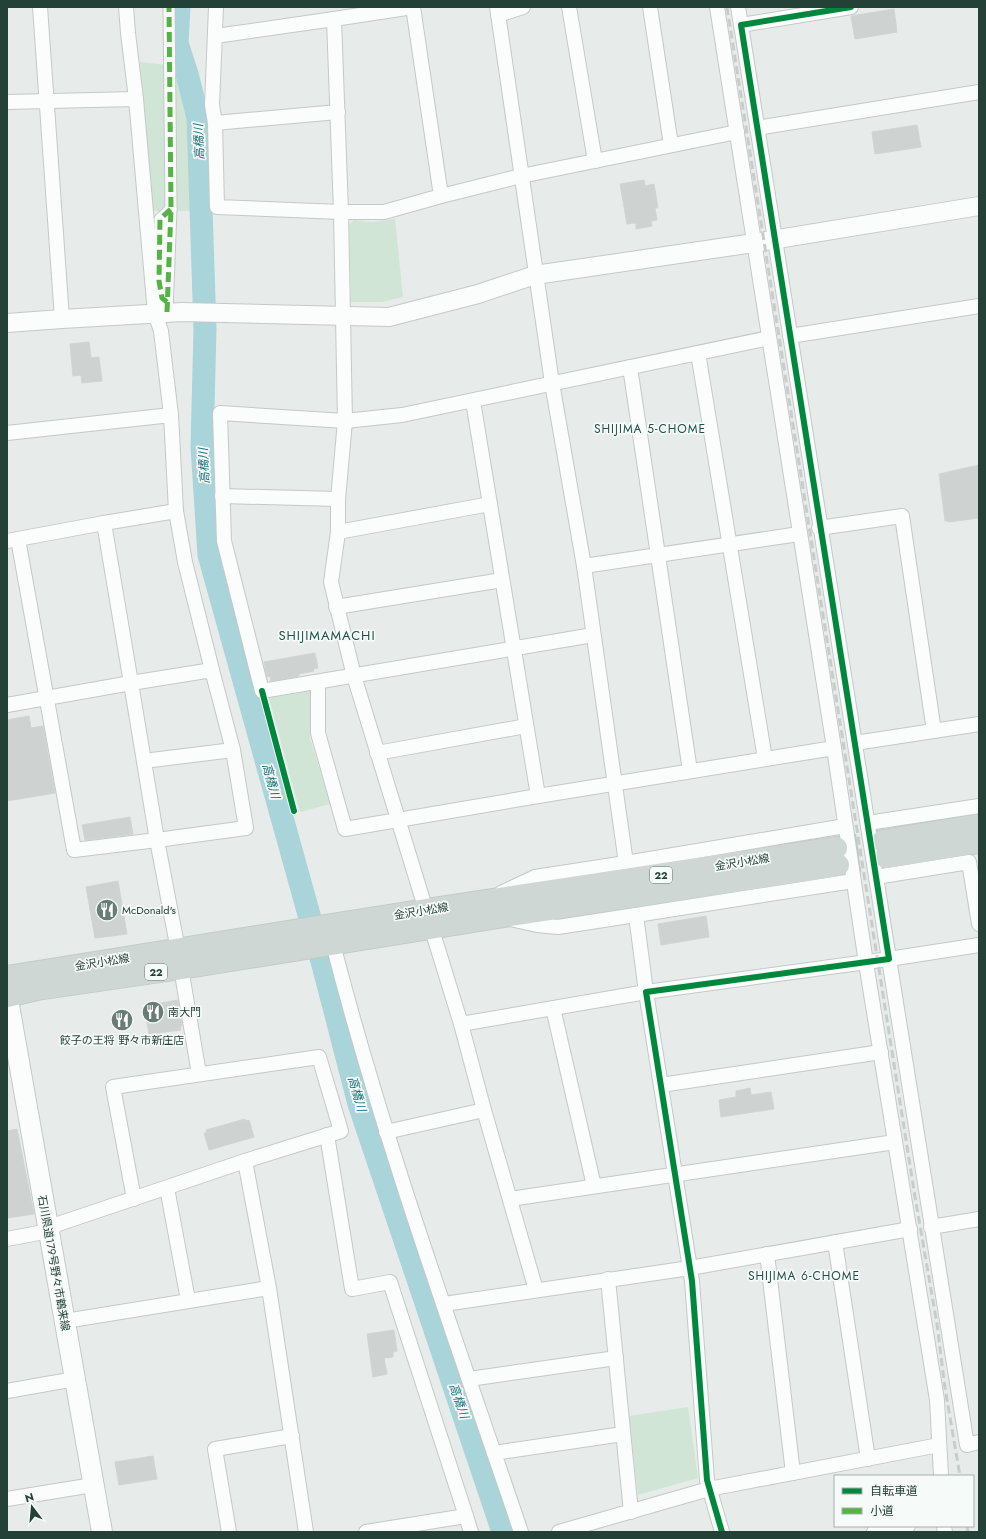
<svg xmlns="http://www.w3.org/2000/svg" width="986" height="1539" font-family="Jost,'Noto Sans JP',sans-serif">
<style>
.green{fill:#d1e5d6}
.lines{fill:none;stroke-linecap:round;stroke-linejoin:round}
.river{stroke:#a9d4d9;stroke-width:23}
.building{fill:#ced3d1;stroke:#d0d5d3}
.primary-tunnel{stroke:#c0cac6;stroke-width:22;stroke-dasharray:22 11;stroke-linecap:butt}
.pedestrian-casing{stroke:#c4c9c7;stroke-width:13}
.minor-casing{stroke:#c4c9c7;stroke-width:16}
.tertiary-casing{stroke:#c4c9c7;stroke-width:20}
.secondary-casing{stroke:#c2cac7;stroke-width:22}
.primary-casing{stroke:#c2cbc8;stroke-width:24}
.pedestrian{stroke:#fbfcfc;stroke-width:11}
.minor{stroke:#fbfcfc;stroke-width:14}
.tertiary{stroke:#fbfcfc;stroke-width:18}
.secondary{stroke:#fbfcfc;stroke-width:20}
.primary{stroke:#cfd7d5;stroke-width:22}
.rail{stroke:#c8cdcb;stroke-width:3;stroke-dasharray:8 4;stroke-linecap:butt}
.quiet{stroke:#55b346;stroke-width:5;stroke-dasharray:10 5;stroke-linecap:butt}
.cycleway-casing{stroke:#f6faf8;stroke-width:8}
.cycleway{stroke:#00873e;stroke-width:6}
.labels{text-anchor:middle;stroke-width:3.5;stroke-linejoin:round;paint-order:stroke}
.shield{fill:#f6faf8;stroke:#637872;stroke-width:1}
.shield-label{font-size:10px;font-weight:bold;fill:#244138}
.street-label{font-size:11px;fill:#244138;stroke:#f6faf8}
.poi-label{font-size:11px;fill:#244138;stroke:#f6faf8;text-anchor:start}
.water-label{font-size:12px;font-style:italic;fill:#1d707d;stroke:#f6faf8}
.neighbourhood-label{font-size:12px;letter-spacing:1px;fill:#1f5345;stroke:#f6faf8}
.quarter-label{font-size:13px;letter-spacing:1px;fill:#1f5345;stroke:#f6faf8}
</style>
<rect width="100%" height="100%" fill="#e7ecea"/>
<g class="green">
<path d="M 140,62 L 176,66 L 191,124 L 192,211 L 153,211 Z"/>
<path d="M 395,219 L 403,297 L 382,302 L 351,302 L 349,225 L 354,220 L 371,222 Z"/>
<path d="M 310,691 L 310,738 L 330,804 L 300,812 L 269,698 Z"/>
<path d="M 688,1407 L 698,1478 L 638,1495 L 629,1416 Z"/>
</g>
<g class="lines">
<path class="river" d="M 179,7 L 177,43 L 187,74 L 198,118 L 205,329 L 202,447 L 209,555 L 323,965 L 359,1104 L 503,1532"/>
</g>
<g class="building">
<path d="M 894,9 L 897,32 L 855,39 L 851,16 Z"/>
<path d="M 917,125 L 921,147 L 875,154 L 872,132 Z"/>
<path d="M 644,180 L 645,186 L 654,184 L 658,208 L 655,208 L 657,220 L 651,221 L 652,226 L 636,229 L 636,223 L 627,224 L 620,184 Z"/>
<path d="M 89,342 L 91,358 L 99,357 L 102,381 L 82,383 L 81,375 L 73,376 L 70,344 Z"/>
<path d="M 979,465 L 979,518 L 948,522 L 948,521 L 945,521 L 939,474 Z"/>
<path d="M 315,653 L 318,668 L 313,669 L 314,671 L 299,674 L 299,676 L 271,681 L 270,676 L 267,677 L 264,662 Z"/>
<path d="M 29,716 L 31,728 L 43,726 L 55,793 L 7,801 L 7,720 Z"/>
<path d="M 130,817 L 133,834 L 85,840 L 82,825 Z"/>
<path d="M 118,881 L 127,934 L 95,938 L 86,887 Z"/>
<path d="M 706,916 L 709,937 L 661,945 L 658,924 Z"/>
<path d="M 178,1000 L 182,1026 L 180,1027 L 181,1030 L 149,1034 L 144,1006 Z"/>
<path d="M 750,1088 L 751,1095 L 771,1092 L 774,1109 L 721,1117 L 719,1100 L 736,1097 L 736,1091 Z"/>
<path d="M 245,1119 L 246,1121 L 249,1120 L 254,1137 L 209,1150 L 204,1133 L 207,1133 L 206,1130 Z"/>
<path d="M 17,1129 L 34,1214 L 7,1218 L 7,1131 Z"/>
<path d="M 394,1330 L 397,1351 L 393,1352 L 393,1357 L 384,1358 L 387,1374 L 373,1377 L 367,1334 Z"/>
<path d="M 153,1456 L 157,1479 L 119,1485 L 115,1462 Z"/>
</g>
<g class="lines">
<g class="primary-tunnel">
<path d="M 836,848 L 883,841"/>
<path d="M 838,865 L 886,857"/>
</g>
<g class="pedestrian-casing">
<g id="pedestrian">
<path d="M 167,301 L 162,298 L 159,281 L 160,219 L 171,209"/>
<path d="M 167,312 L 171,209 L 169,7"/>
</g>
</g>
<g class="minor-casing">
<g id="minor">
<path d="M 40,7 L 62,319"/>
<path d="M 126,7 L 128,33 L 136,99 L 155,313 L 161,331 L 171,415"/>
<path d="M 216,7 L 212,105 L 215,123 L 217,207 L 341,212 L 384,212 L 441,196 L 521,176 L 737,132"/>
<path d="M 413,7 L 334,19 L 341,212 L 345,421 L 338,499 L 338,532 L 331,582 L 354,676 L 461,1024"/>
<path d="M 413,7 L 441,196"/>
<path d="M 497,7 L 552,383 L 584,566 L 626,863 L 845,826"/>
<path d="M 569,7 L 595,161"/>
<path d="M 650,7 L 671,145"/>
<path d="M 717,7 L 834,748 L 866,963 L 937,1400 L 941,1476"/>
<path d="M 738,7 L 741,25"/>
<path d="M 498,15 L 523,7"/>
<path d="M 216,36 L 334,19"/>
<path d="M 7,102 L 136,99"/>
<path d="M 215,123 L 338,112"/>
<path d="M 757,128 L 979,92"/>
<path d="M 790,336 L 979,306"/>
<path d="M 698,353 L 765,759"/>
<path d="M 630,367 L 690,771"/>
<path d="M 473,401 L 538,796"/>
<path d="M 7,433 L 171,415 L 176,511"/>
<path d="M 222,496 L 338,499"/>
<path d="M 104,523 L 176,511 L 185,562 L 212,670"/>
<path d="M 819,528 L 902,516 L 934,731"/>
<path d="M 338,532 L 490,504"/>
<path d="M 7,541 L 104,523 L 131,683 L 212,670 L 233,750 L 246,828 L 157,840 L 178,950"/>
<path d="M 584,566 L 799,534"/>
<path d="M 336,607 L 502,580"/>
<path d="M 593,635 L 262,691 L 224,541 L 220,413 L 345,421 L 402,415 L 769,338"/>
<path d="M 318,682 L 318,733 L 345,829 L 538,796 L 834,748"/>
<path d="M 7,705 L 131,683 L 157,840 L 74,850 L 18,539"/>
<path d="M 855,743 L 979,724"/>
<path d="M 377,753 L 526,726"/>
<path d="M 144,761 L 233,750"/>
<path d="M 868,823 L 979,806"/>
<path d="M 876,877 L 969,862 L 979,924"/>
<path d="M 501,893 L 535,877 L 626,863"/>
<path d="M 636,915 L 853,881"/>
<path d="M 333,944 C 384,1143 455,1337 521,1532"/>
<path d="M 979,945 L 889,959 L 967,1445 L 979,1442"/>
<path d="M 181,968 L 199,1074"/>
<path d="M 553,1008 L 594,1186"/>
<path d="M 661,1085 L 881,1052"/>
<path d="M 484,1110 L 536,1290"/>
<path d="M 386,1132 L 484,1110 L 461,1024 L 646,992 L 636,915 L 558,927 L 537,925 L 510,919"/>
<path d="M 327,1135 L 352,1289 L 390,1282 L 466,1516 L 366,1532"/>
<path d="M 245,1161 L 269,1288 L 306,1532"/>
<path d="M 167,1188 L 188,1300"/>
<path d="M 510,1199 L 895,1142"/>
<path d="M 931,1227 L 979,1219"/>
<path d="M 7,1239 L 49,1231 L 58,1224 L 245,1161 L 341,1131 L 319,1057 L 113,1087 L 134,1199"/>
<path d="M 835,1242 L 868,1459"/>
<path d="M 767,1254 L 793,1473"/>
<path d="M 608,1279 L 631,1512"/>
<path d="M 444,1304 L 690,1268 L 910,1229"/>
<path d="M 65,1321 L 269,1288"/>
<path d="M 469,1379 L 616,1358"/>
<path d="M 7,1391 L 75,1379"/>
<path d="M 494,1453 L 623,1434"/>
<path d="M 7,1499 L 93,1485"/>
<path d="M 466,1516 L 471,1532"/>
<path d="M 944,1526 L 945,1532"/>
<path d="M 229,1532 L 215,1449 L 292,1436"/>
<path d="M 559,1532 L 709,1489 L 939,1445"/>
<path d="M 722,1532 L 707,1480 L 692,1281 L 646,992 L 889,959 L 741,25 L 851,7"/>
<path d="M 874,1532 L 908,1526"/>
</g>
</g>
<g class="tertiary-casing">
<path id="tertiary" d="M 7,323 L 62,319 L 182,312 L 389,317 L 478,294 L 535,275 L 754,243 L 979,206"/>
</g>
<g class="secondary-casing">
<path id="secondary" d="M 7,994 L 102,1532"/>
</g>
<g class="primary-casing">
<g id="primary">
<path d="M 883,841 L 979,825"/>
<path d="M 886,857 L 979,842"/>
<path d="M 7,977 L 426,910 L 836,848"/>
<path d="M 7,996 L 37,989 L 181,968 L 498,917 L 838,865"/>
</g>
</g>
<use href="#pedestrian" class="pedestrian"/>
<use href="#minor" class="minor"/>
<use href="#tertiary" class="tertiary"/>
<use href="#secondary" class="secondary"/>
<use href="#primary" class="primary"/>
<g class="rail">
<path d="M 727,7 L 915,1197 L 937,1324 L 945,1388 L 960,1476"/>
<path d="M 967,1526 L 968,1532"/>
</g>
<g class="quiet">
<path d="M 167,302 L 162,298 L 159,281 L 160,219 L 171,209"/>
<path d="M 167,312 L 171,209 L 169,7"/>
</g>
<g class="cycleway-casing">
<g id="cycleway">
<path d="M 262,691 L 294,811"/>
<path d="M 722,1532 L 707,1480 L 692,1281 L 646,992 L 889,959 L 741,25 L 851,7"/>
</g>
</g>
<use href="#cycleway" class="cycleway"/>
</g>
<defs>
<g id="restaurant-disc" transform="scale(1.15)"><circle r="9.5" fill="#687d76" stroke="#f6faf8"/><path d="M-5-6h1v4h1v-4h1v4h1v-4h1v5L-1.5 .5V6h-2V.5L-5-1ZM5-6V6H3V1.5H1.5Q1.5-4 5-6Z" fill="#fff"/></g>
</defs>
<g fill-rule="evenodd">
<use href="#restaurant-disc" x="107" y="910"/>
<use href="#restaurant-disc" x="153" y="1012"/>
<use href="#restaurant-disc" x="122" y="1020"/>
</g>
<g class="labels">
<g class="shield">
<rect x="650" y="867" width="22" height="16" rx="3"/>
<rect x="145" y="964" width="22" height="16" rx="3"/>
</g>
<g class="shield-label">
<text x="661" y="879">22</text>
<text x="156" y="976">22</text>
</g>
<g class="street-label">
<text transform="translate(742 862) rotate(-9)" y="4">金沢小松線</text>
<text transform="translate(421 911) rotate(-9)" y="4">金沢小松線</text>
<text transform="translate(102 962) rotate(-9)" y="4">金沢小松線</text>
<text transform="translate(54 1263) rotate(80)" y="4">石川県道179号野々市鶴来線</text>
</g>
<g class="poi-label">
<text x="122" y="914">McDonald's</text>
<text x="168" y="1016">南大門</text>
<text x="122" y="1044" text-anchor="middle">餃子の王将 野々市新庄店</text>
</g>
<g class="water-label">
<text transform="translate(199 142) rotate(-92)" y="4">高橋川</text>
<text transform="translate(204 466) rotate(-93)" y="4">高橋川</text>
<text transform="translate(271 781) rotate(75)" y="4">高橋川</text>
<text transform="translate(357 1094) rotate(74)" y="4">高橋川</text>
<text transform="translate(459 1401) rotate(71)" y="4">高橋川</text>
</g>
<g class="neighbourhood-label">
<text x="650" y="433">SHIJIMA 5-CHOME</text>
<text x="804" y="1280">SHIJIMA 6-CHOME</text>
</g>
<g class="quarter-label">
<text x="327" y="640">SHIJIMAMACHI</text>
</g>
</g>
<rect width="986" height="1539" fill="none" stroke="#244138" stroke-width="16"/>
<rect x="834" y="1475" width="140" height="52" fill="#f6faf8" stroke="#a2b0ab"/>
<rect x="842" y="1488" width="20" height="6" fill="#00873e" stroke="#a2b0ab"/>
<text x="870" y="1495" font-size="12" fill="#244138">自転車道</text>
<rect x="842" y="1508" width="20" height="6" fill="#55b346" stroke="#a2b0ab"/>
<text x="870" y="1515" font-size="12" fill="#244138">小道</text>
<g transform="translate(32 1507) rotate(344)" stroke="#f6faf8" stroke-width="3" paint-order="stroke">
<path d="M0-3L7 15L0 10L-7 15Z" fill="#244138"/>
<text y="-6" font-size="11" font-weight="bold" text-anchor="middle" fill="#244138">N</text>
</g>
</svg>
